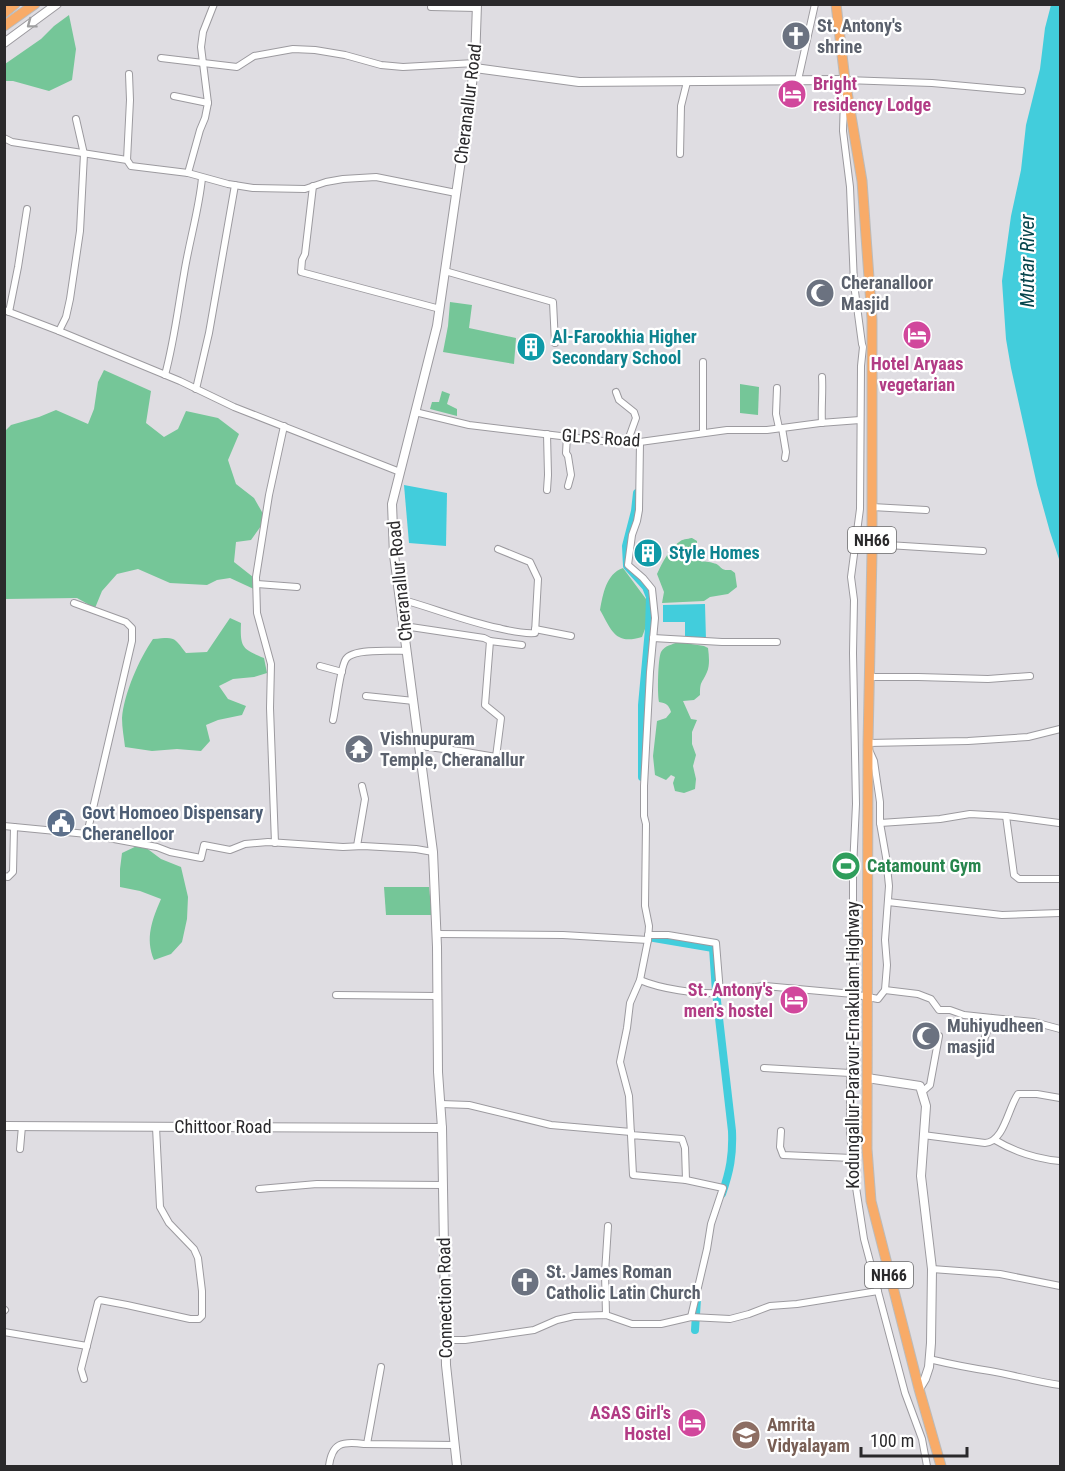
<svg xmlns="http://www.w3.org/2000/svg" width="1065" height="1471" font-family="'Roboto Condensed',sans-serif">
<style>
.green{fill:#75c698}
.water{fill:#42cddc}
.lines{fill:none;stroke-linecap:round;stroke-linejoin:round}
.canal{stroke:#42cddc;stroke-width:8}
.minor-casing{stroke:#9c9a9f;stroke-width:8}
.tertiary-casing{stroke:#9c9a9f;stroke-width:10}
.secondary-casing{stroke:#9c9a9f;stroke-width:10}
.trunk-casing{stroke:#bbb;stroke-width:11}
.minor{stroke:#fff;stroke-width:6}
.tertiary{stroke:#fff;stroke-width:8}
.secondary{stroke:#fff;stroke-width:8}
.trunk{stroke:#f8ab68;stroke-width:9}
.oneway{stroke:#9f9fa0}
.labels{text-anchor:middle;stroke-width:4.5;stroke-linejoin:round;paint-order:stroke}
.shield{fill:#fff;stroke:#6a696b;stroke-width:1.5}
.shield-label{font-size:16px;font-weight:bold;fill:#2a292b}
.worship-label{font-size:18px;font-weight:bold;fill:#5b616d;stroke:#fff;text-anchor:start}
.hotel-label{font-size:18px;font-weight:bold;fill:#b23c85;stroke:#fff;text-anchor:end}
.street-label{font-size:18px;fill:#2a292b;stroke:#fff}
.culture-label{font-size:18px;font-weight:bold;fill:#0d838f;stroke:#fff;text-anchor:start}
.service-label{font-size:18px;font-weight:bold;fill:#4e5e75;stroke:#fff;text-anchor:start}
.leisure-label{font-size:18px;font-weight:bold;fill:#27864d;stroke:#fff;text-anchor:start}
.education-label{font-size:18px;font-weight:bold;fill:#785e54;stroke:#fff;text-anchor:start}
.water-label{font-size:20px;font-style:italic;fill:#06454c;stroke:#fff}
</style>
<rect width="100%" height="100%" fill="#dfdde2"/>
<g class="green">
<path d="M 69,15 L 76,49 L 72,80 L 49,91 L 13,81 L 5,81 L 5,64 L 41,39 L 54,26 Z"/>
<path d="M 450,302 L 472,305 L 469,328 L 516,338 L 514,364 L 443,352 L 448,326 Z"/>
<path d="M 104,370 L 151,391 L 146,423 L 164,437 L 178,429 L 186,411 L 218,418 L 239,434 L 228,460 L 236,484 L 254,498 L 266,519 L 251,540 L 236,542 L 234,562 L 253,577 L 256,590 L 230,578 L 217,580 L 207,585 L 170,583 L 138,569 L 117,574 L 102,591 L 95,608 L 77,598 L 5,599 L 4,432 L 11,425 L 39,417 L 56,410 L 88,424 L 94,409 L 98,382 Z"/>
<path d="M 740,384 L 759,387 L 758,415 L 740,413 Z"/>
<path d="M 442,391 L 450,394 L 447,404 L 457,409 L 457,416 L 430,409 L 432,402 L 439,402 Z"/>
<path d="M 692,538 L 697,541 L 697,545 L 693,547 L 692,552 C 703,566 699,559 713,563 C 723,565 718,571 731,570 L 735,573 L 737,587 L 728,594 L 710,597 L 704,601 L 662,603 L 664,592 L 657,574 C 662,563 670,547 682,540 C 682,540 691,538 692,538 Z"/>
<path d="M 623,568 L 646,599 L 648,621 L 642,637 C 615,645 612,631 600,610 C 603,594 606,574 623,568 Z"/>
<path d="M 230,618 L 241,623 C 240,647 242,649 264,658 L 267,673 L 254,677 L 233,679 L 219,686 L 228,699 L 246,706 L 242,715 L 218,720 L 206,725 L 210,741 L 201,751 L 177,749 L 152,751 L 125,747 C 124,738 122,728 122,718 C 124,694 139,659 153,639 C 175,637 173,636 186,653 L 207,652 Z"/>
<path d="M 678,642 L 704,646 L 708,648 C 709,656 710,665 707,672 C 702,684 700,680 700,695 L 694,700 L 683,701 L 691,719 L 697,720 L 692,732 L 692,744 L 696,755 L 693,766 L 696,779 L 695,789 L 684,793 L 675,791 L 673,783 L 675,777 L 671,775 L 666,780 L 655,775 L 653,756 L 657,721 L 666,718 L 671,712 C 669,705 666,703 659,702 C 657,694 658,658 661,652 C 665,645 672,645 678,642 Z"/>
<path d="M 141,844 L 161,859 L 181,867 L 188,897 L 187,919 L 182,942 L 171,954 L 154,960 C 145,938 152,920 161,899 L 140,891 L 120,887 L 120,869 L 122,853 Z"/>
<path d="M 384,887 L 429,887 L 432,915 L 386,915 Z"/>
</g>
<g class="water">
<path d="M 1051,5 L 1060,5 L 1060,562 L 1050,532 L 1037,485 L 1011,368 L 1006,339 L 1002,281 L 1011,216 L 1021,170 L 1026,125 L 1040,69 L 1045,28 Z"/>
<path d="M 404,485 L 447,493 L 446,546 L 409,543 Z"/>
<path d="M 705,604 L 706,640 L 685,640 L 685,622 L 663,622 L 663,605 Z"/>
</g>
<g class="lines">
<g class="canal">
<path d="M 637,493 L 635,511 L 626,546 L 627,566 L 646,587 L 650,597 L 649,629 L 642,705 L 642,777"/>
<path d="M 648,937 L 713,948 L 716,992 L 732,1131 C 733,1155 730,1171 722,1194"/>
<path d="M 695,1330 L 697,1299"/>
</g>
<g class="minor-casing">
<g id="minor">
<path d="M 431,7 L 477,8"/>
<path d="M 161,58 L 237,67 L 254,56 L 293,49 L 315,50 L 345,55 L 381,65 L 403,67 L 475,63"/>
<path d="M 798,80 L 815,4"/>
<path d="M 845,83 L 845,80 L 932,83 L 1022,91"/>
<path d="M 174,96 L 208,103"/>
<path d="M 844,97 L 843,131 L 850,187 L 854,284 L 862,344 L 863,347 L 861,366 L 860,509 L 851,577 L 854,600 L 853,653 L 856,804 L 853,868 L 853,1003 L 850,1081 L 850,1132 L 853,1168 L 864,1239 L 905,1393 L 922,1439 L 927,1466"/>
<path d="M 4,138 L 12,142 L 127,160 L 131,166 L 188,173 L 228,184 L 253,188 L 305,189 L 326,182 L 343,179 L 376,177 L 456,193"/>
<path d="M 680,154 L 681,106 L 687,82"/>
<path d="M 127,160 L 130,100 L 129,74"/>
<path d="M 188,173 L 200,130 L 205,118 L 208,103 L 201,47 L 203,32 L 214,4"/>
<path d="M 313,186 L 305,254 L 302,260 L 301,272 L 440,309"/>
<path d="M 445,271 L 553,302 L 555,343"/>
<path d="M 4,310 L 59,331 L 180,381 L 234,407 L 400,472"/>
<path d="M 9,312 L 18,267 L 27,209"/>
<path d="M 59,331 L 66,317 L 70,299 L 80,231 L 84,154 L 76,119"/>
<path d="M 165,375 C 174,342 178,308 184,274 C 189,242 199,210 202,178"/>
<path d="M 822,377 C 823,393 821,407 822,423"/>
<path d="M 777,388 L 776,414 L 779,428"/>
<path d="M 196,389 L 209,333 L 235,185"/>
<path d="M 616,392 L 619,400 L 634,412 L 636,418 L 627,443"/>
<path d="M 415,412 L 469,425 L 611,442 L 640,442 L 727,430 L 767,430 L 820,423 L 860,420"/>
<path d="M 782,428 L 786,452 L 785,458"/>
<path d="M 703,433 L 703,362"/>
<path d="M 547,434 L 548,475 L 547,490"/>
<path d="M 567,436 L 566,453 L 568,456 L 571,475 L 568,486"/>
<path d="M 872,507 L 926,510"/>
<path d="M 872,544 L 983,551"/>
<path d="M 257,584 L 297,587"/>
<path d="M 400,599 C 433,608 465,621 498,628 C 511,631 522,634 535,633 L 538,579 L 530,562 L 498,549"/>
<path d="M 74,603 L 126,622 L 132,628 L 132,641 L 87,834"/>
<path d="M 404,626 L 484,638 L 490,641 L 485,705 L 501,718 L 496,757 L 460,751 L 420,746"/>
<path d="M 535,629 L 571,636"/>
<path d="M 653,638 L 722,642 L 777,642"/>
<path d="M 490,641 L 522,645"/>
<path d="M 320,666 L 342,672"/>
<path d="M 870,677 L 918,677 L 988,679 L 1030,676"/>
<path d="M 366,696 L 414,701"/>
<path d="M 333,720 C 336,708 340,667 346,659 C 353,648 394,651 407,651"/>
<path d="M 868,743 L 968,741 L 1028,737 L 1060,729"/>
<path d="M 1006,816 L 1014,875 L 1019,879 L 1060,879"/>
<path d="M 880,823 L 940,819 L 970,814 L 1006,816 L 1059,823"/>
<path d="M 4,826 L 87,834 L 157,847 L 170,852 L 201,858 L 204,845 L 230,850 L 245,844 L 268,842 L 343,847 L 363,846 L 416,849 L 433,852"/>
<path d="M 275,843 L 270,708 L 271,664 L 257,613 L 256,577 L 269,495 L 284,426"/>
<path d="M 357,846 L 365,799 L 362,786"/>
<path d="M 4,876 L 8,877 L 13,872 L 14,827"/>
<path d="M 888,902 L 1002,915 L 1060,913"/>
<path d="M 437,934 L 563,935 L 648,940"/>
<path d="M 648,935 L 668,935 L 716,943 L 720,993"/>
<path d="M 640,980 C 661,989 696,994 719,993 C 735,992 749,987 765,986 L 853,994 L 878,999 L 885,990 L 887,965 L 885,940 L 889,886 L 886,857 L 880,823 L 880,802 L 874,761 L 869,750"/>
<path d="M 885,990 L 918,994 L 931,999 L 939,1010 L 950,1010 L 964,1015 L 992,1018 L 1034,1022 L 1060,1029"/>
<path d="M 336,995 L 437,996"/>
<path d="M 982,1045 L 992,1018"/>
<path d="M 764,1068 L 850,1073"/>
<path d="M 922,1092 L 930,1085 L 939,1036"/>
<path d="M 441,1104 L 469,1105 L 551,1125 L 631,1132"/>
<path d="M 781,1131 L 780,1147 L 783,1155 L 852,1158"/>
<path d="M 631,1135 L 682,1139 L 685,1148 L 686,1180 L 633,1175 L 629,1096 L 620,1062 L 627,1028 L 630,1003 L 640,980 L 648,940 L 649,926 L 645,906 L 646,824 L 644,816 L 644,786 L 650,672 L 655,618 L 652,589 L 643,578 L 628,565 L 632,535 L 637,521 L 639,510 L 640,442"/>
<path d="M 923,1135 L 985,1143 C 1004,1142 1008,1108 1018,1094 L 1037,1094 L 1060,1098"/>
<path d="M 995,1140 C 1015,1152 1037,1159 1060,1161"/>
<path d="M 20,1149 L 22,1126"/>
<path d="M 686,1180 L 723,1188 L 711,1224 L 707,1249 L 691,1317"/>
<path d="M 259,1189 L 317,1184 L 443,1185"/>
<path d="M 932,1269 L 1000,1274 L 1060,1286"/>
<path d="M 4,1311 L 5,1310"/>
<path d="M 606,1315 L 605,1273 L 608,1226"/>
<path d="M 4,1332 L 87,1346"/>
<path d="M 445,1340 L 465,1340 L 534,1330 L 557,1320 L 574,1316 L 606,1315 L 632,1324 L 661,1324 L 691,1317 L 730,1319 L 749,1314 L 770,1306 L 797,1304 L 878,1291"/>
<path d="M 929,1359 C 950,1364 970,1368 990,1371 C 1014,1375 1037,1382 1060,1385"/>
<path d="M 84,1379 L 81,1369 L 98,1302 L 100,1300 L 127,1305 L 190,1319 L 199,1319 L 202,1316 L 202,1291 L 198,1258 L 194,1249 L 169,1223 L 160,1207 L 156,1127"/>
<path d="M 367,1444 L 381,1367"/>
<path d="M 329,1466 C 332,1443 342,1441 364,1444 L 454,1445"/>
</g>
</g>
<g class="tertiary-casing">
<g id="tertiary">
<path d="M 4,43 L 57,4"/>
<path d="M 475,68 L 579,82 L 845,80"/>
<path d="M 867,1078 L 920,1086 L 926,1106 L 921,1176 L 932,1269 L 931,1343 L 929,1367 L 925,1379 L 919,1389"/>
<path d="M 442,1128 L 446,1365 L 457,1466"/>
</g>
</g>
<g class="secondary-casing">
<path id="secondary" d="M 4,1126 L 442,1128 L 438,1072 L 437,947 L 433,852 L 394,555 L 392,504 L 437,326 L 475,63 L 477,4"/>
</g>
<g class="trunk-casing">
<g id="trunk">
<path d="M 836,4 L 845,80 L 862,181 L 872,319 L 872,552 L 868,743 L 867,1149 L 871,1201 L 919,1389 L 941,1466"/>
<path d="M 4,13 L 15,4"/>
<path d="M 4,26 L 35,4"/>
</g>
</g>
<use href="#minor" class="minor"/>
<use href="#tertiary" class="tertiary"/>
<use href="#secondary" class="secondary"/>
<use href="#trunk" class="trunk"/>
</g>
<defs><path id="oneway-chevron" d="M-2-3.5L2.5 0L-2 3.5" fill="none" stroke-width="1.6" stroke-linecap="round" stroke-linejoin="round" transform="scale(1.5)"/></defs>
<use class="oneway" href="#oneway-chevron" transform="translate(31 24) rotate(143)"/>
<defs>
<g id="church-disc" transform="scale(1.5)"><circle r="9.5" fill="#6b7280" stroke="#fff"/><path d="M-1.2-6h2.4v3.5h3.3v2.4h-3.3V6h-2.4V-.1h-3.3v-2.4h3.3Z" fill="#fff"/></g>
<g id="hotel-disc" transform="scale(1.5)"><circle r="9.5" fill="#d1479c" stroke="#fff"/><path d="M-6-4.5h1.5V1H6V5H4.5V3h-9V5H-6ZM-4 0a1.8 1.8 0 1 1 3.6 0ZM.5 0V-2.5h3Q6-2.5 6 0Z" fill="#fff"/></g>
<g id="mosque-disc" transform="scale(1.5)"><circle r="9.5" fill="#6b7280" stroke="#fff"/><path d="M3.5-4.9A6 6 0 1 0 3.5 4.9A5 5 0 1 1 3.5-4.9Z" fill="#fff"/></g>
<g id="building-disc" transform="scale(1.5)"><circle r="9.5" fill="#0f9aa8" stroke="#fff"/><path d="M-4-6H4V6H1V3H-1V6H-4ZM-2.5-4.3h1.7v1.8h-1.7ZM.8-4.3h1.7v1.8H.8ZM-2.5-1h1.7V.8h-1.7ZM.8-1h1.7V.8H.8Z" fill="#fff"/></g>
<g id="temple-disc" transform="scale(1.5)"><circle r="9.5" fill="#6b7280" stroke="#fff"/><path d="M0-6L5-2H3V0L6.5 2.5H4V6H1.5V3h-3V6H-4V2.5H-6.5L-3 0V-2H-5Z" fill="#fff"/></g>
<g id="civic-disc" transform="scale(1.5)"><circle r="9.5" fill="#5c6f8a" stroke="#fff"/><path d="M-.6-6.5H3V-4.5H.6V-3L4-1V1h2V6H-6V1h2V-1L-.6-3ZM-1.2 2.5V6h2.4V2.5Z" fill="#fff"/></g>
<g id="stadium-disc" transform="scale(1.5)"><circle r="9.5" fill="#2e9e5b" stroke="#fff"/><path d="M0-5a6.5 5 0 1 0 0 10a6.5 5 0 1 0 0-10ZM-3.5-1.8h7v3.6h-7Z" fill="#fff"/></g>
<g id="school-disc" transform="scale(1.5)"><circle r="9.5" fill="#8d6e63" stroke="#fff"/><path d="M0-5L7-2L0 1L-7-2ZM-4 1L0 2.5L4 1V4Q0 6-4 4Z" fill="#fff"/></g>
</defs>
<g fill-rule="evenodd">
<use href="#church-disc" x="796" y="36"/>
<use href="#hotel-disc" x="792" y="94"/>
<use href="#mosque-disc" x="820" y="293"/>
<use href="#hotel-disc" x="917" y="335"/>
<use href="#building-disc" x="531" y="347"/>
<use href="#building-disc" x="648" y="553"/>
<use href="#temple-disc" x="359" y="749"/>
<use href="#civic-disc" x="61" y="823"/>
<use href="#stadium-disc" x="846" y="866"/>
<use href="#hotel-disc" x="794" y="1000"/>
<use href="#mosque-disc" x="926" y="1036"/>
<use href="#church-disc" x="525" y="1282"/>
<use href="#hotel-disc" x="692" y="1423"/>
<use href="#school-disc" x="746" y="1435"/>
</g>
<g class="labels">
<g class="shield">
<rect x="848" y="527" width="48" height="26" rx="4.5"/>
<rect x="865" y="1262" width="48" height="26" rx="4.5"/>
</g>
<g class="shield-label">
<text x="872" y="546">NH66</text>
<text x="889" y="1281">NH66</text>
</g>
<g class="worship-label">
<text x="817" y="32">St. Antony's<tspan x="817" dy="21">shrine</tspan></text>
<text x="841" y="289">Cheranalloor<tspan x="841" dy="21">Masjid</tspan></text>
<text x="380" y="745">Vishnupuram<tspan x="380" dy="21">Temple, Cheranallur</tspan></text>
<text x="947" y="1032">Muhiyudheen<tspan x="947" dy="21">masjid</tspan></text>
<text x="546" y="1278">St. James Roman<tspan x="546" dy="21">Catholic Latin Church</tspan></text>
</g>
<g class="hotel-label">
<text x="813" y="90" text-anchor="start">Bright<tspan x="813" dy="21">residency Lodge</tspan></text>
<text x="917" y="370" text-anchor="middle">Hotel Aryaas<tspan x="917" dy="21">vegetarian</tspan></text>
<text x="773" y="996">St. Antony's<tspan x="773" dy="21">men's hostel</tspan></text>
<text x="671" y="1419">ASAS Girl's<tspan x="671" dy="21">Hostel</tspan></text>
</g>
<g class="street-label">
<text transform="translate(468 104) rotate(-83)" y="6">Cheranallur Road</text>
<text transform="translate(601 438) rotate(4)" y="6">GLPS Road</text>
<text transform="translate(400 581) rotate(-96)" y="6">Cheranallur Road</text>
<text transform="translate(853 1045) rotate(-90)" y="6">Kodungallur-Paravur-Ernakulam Highway</text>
<text x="223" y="1133">Chittoor Road</text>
<text transform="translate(445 1298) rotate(-91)" y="6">Connection Road</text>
</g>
<g class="culture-label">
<text x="552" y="343">Al-Farookhia Higher<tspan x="552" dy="21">Secondary School</tspan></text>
<text x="669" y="559">Style Homes</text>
</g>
<g class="service-label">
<text x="82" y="819">Govt Homoeo Dispensary<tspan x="82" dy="21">Cheranelloor</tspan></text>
</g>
<g class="leisure-label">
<text x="867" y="872">Catamount Gym</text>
</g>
<g class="education-label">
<text x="767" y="1431">Amrita<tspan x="767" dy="21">Vidyalayam</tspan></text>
</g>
<g class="water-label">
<text transform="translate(1027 261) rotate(-90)" y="7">Muttar River</text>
</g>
</g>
<rect width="1065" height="1471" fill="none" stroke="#2a292b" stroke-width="12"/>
<path d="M861 1447v9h106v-9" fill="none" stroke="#2a292b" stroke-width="3"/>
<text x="870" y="1447" font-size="18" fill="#2a292b" stroke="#ffffff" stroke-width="4.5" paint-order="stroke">100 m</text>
</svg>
